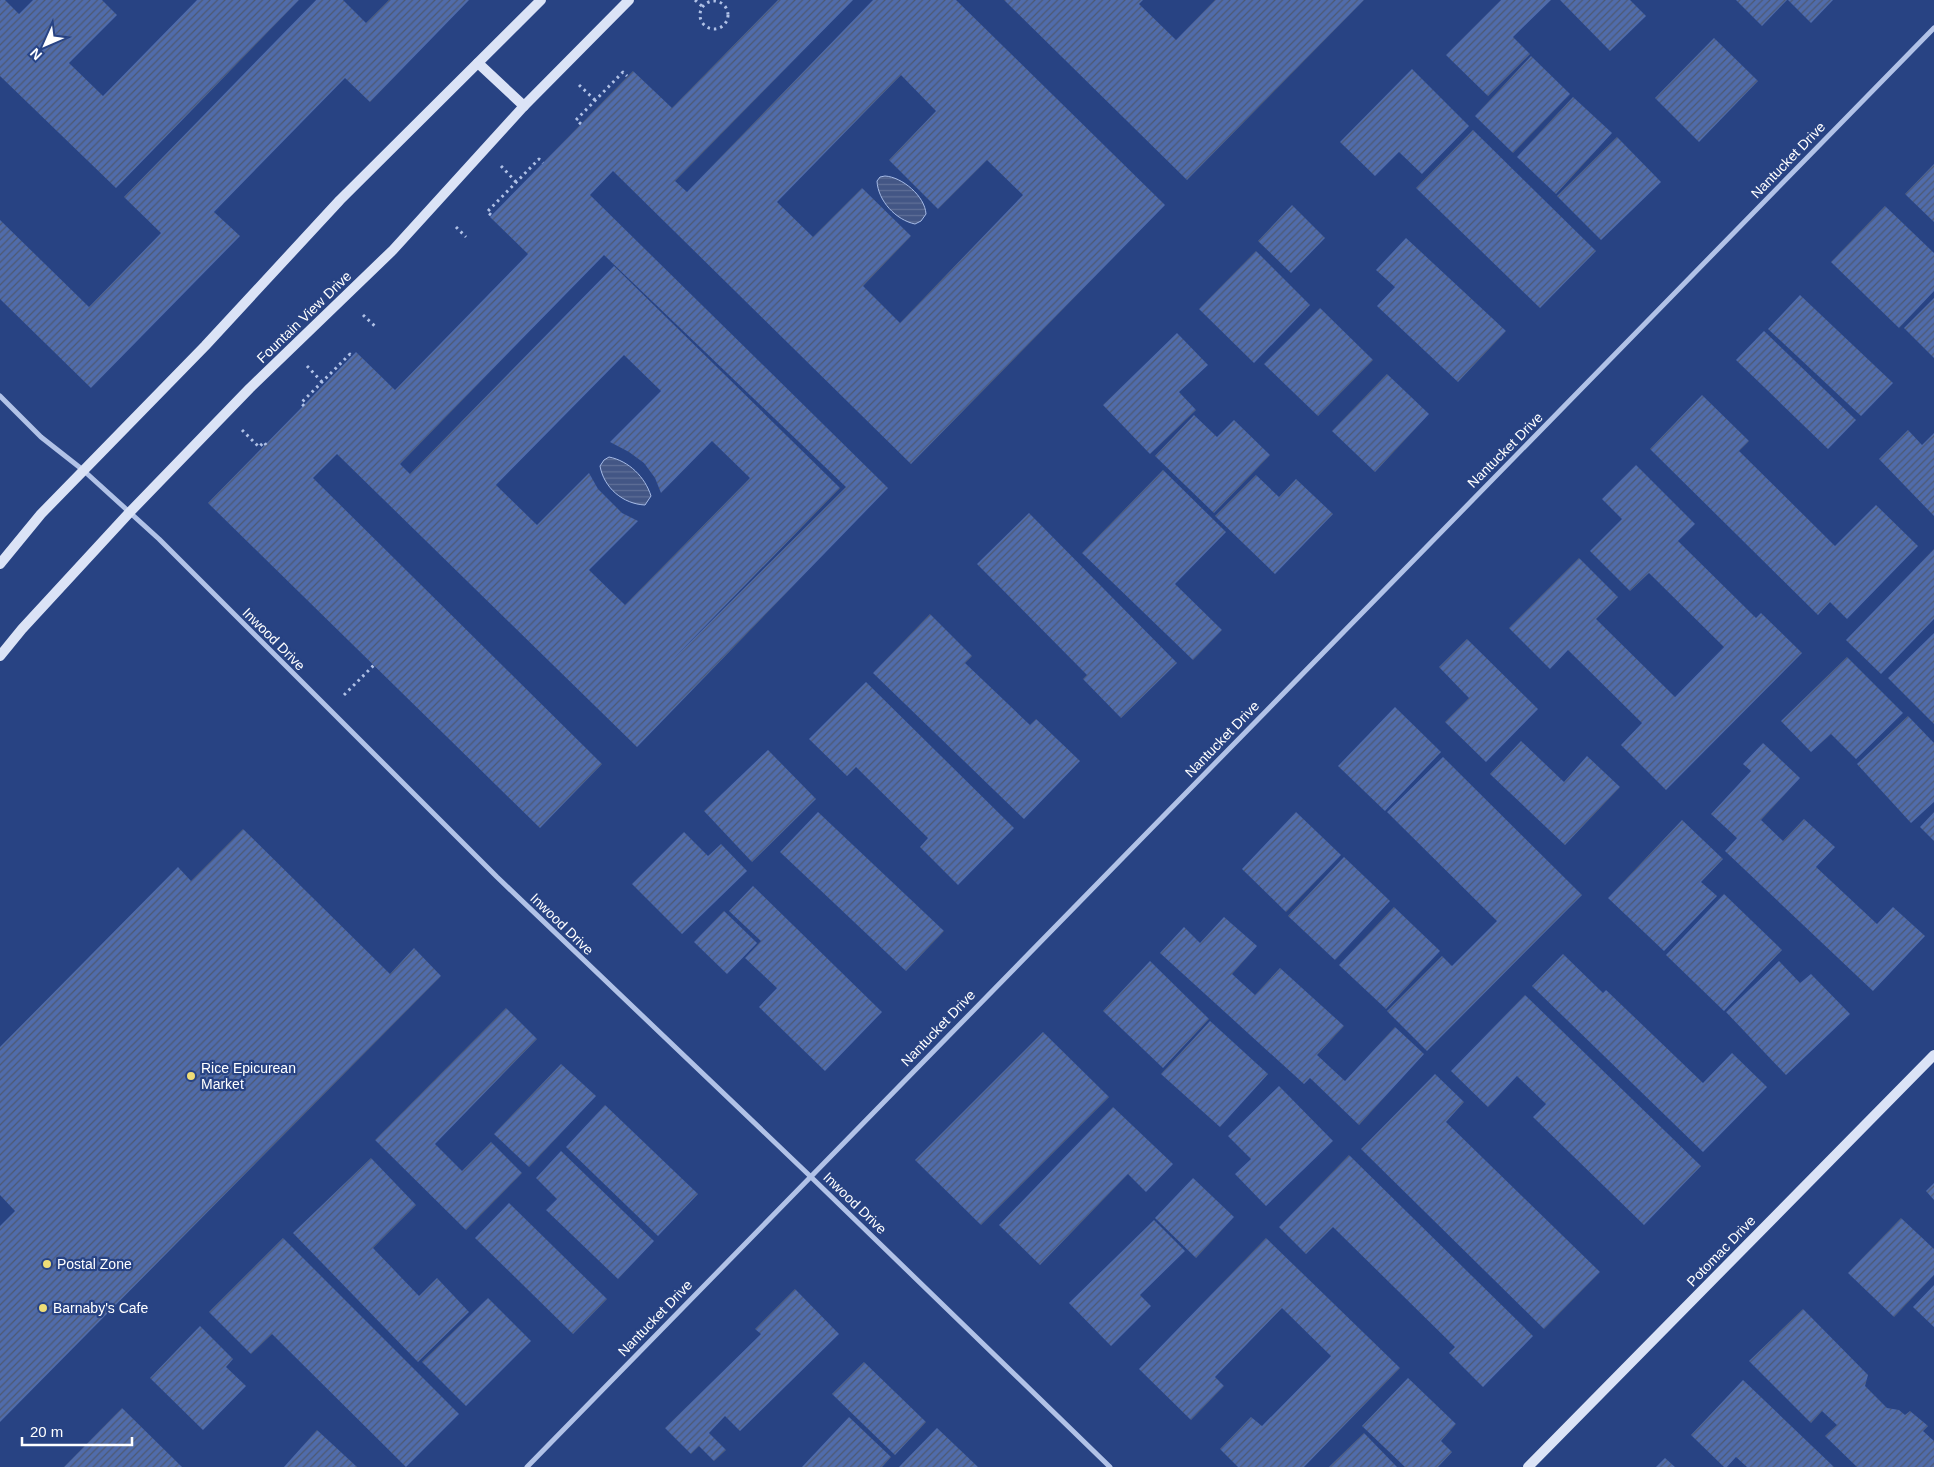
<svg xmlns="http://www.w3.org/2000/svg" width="1934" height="1467" font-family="Arial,sans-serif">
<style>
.water{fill:url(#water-rules);stroke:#a6bbe7}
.building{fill:url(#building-hatch);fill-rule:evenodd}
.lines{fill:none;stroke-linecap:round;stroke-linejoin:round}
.path{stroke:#b1c2e7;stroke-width:3;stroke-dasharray:2.5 4;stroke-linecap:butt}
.street{stroke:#b1c2e7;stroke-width:5}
.secondary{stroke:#dbe3f6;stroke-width:10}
.poi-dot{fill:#efdd77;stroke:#284383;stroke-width:2}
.labels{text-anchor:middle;stroke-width:4.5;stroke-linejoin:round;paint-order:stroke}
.street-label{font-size:14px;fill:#fff;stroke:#284383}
.poi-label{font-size:14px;fill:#fff;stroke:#284383;text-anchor:start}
</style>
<defs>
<pattern id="water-rules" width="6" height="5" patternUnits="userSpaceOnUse" patternTransform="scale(1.25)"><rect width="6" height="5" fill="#435685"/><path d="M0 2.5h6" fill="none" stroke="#5f6f97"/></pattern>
<pattern id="building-hatch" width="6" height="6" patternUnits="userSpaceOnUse" patternTransform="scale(1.25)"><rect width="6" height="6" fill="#506cab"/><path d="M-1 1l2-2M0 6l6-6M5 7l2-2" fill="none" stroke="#4e5972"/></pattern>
</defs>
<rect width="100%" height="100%" fill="#284383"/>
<g class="water">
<path d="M 885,176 C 902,177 925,196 926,214 L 921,221 L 915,224 C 896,220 878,201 877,181 L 880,177 Z"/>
<path d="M 609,457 C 629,461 645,477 651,496 L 645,505 C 623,504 604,488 600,466 L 604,460 Z"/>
</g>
<g class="building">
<path d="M 0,0 L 5,0 L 19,14 L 33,0 L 102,0 L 117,15 L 69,63 L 103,96 L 197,0 L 299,0 L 116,188 L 0,76 Z"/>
<path d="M 316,0 L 343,0 L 366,23 L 389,0 L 469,0 L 370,102 L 345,78 L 214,212 L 240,236 L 91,388 L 0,299 L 0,220 L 89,307 L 161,233 L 124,197 Z"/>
<path d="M 778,0 L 853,0 L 675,181 L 687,192 L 873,0 L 956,0 L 1165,205 L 911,464 L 613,171 L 590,195 L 888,488 L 637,747 L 337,454 L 313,478 L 602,764 L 540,828 L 208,503 L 356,352 L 395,390 L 528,254 L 490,217 L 633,71 L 672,108 ZM 901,75 L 936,111 L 889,160 L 938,209 L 987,160 L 1023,195 L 900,323 L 863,286 L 911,236 L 862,188 L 813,237 L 777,202 ZM 604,255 L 846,487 L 674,658 L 840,488 L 614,266 L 410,474 L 400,464 ZM 624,355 L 661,391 L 610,442 L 629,452 L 644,463 L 655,478 L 661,493 L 712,441 L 750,478 L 625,605 L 589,570 L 638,521 L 622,513 L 598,489 L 589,473 L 537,525 L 496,485 Z"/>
<path d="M 1004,0 L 1143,0 L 1139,4 L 1176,40 L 1215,0 L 1364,0 L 1187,180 Z"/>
<path d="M 1501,0 L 1551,0 L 1513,37 L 1530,54 L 1488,96 L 1446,55 Z"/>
<path d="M 1560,0 L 1630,0 L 1646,16 L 1610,51 Z"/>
<path d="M 1736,0 L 1787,0 L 1762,26 Z"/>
<path d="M 1788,0 L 1833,0 L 1811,23 Z"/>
<path d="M 1714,38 L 1758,81 L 1699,142 L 1655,98 Z"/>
<path d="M 1531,56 L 1570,94 L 1513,153 L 1475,116 Z"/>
<path d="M 1412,69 L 1469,126 L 1422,174 L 1399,152 L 1375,176 L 1340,142 Z"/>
<path d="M 1573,97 L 1612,133 L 1556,194 L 1517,157 Z"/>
<path d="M 1473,130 L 1596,251 L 1540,308 L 1416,188 Z"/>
<path d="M 1617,137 L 1661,182 L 1601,240 L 1557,196 Z"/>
<path d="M 1934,164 L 1934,222 L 1905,194 Z"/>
<path d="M 1292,205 L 1325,238 L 1291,273 L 1258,241 Z"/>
<path d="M 1885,206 L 1934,253 L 1934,291 L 1899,328 L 1831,262 Z"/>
<path d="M 1406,238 L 1506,331 L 1458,382 L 1377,306 L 1395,287 L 1376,270 Z"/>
<path d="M 1256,251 L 1310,305 L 1254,363 L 1199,309 Z"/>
<path d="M 1800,295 L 1893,383 L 1861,416 L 1768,329 Z"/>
<path d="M 1934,298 L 1934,358 L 1904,328 Z"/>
<path d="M 1320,308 L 1373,360 L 1318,416 L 1264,364 Z"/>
<path d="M 1764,331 L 1856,420 L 1828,449 L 1736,360 Z"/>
<path d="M 1177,333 L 1208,365 L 1179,392 L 1196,410 L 1150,454 L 1103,405 Z"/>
<path d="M 1387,374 L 1429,414 L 1375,472 L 1332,431 Z"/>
<path d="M 1702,395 L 1749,441 L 1739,451 L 1835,546 L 1876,505 L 1918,546 L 1847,619 L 1830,602 L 1818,615 L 1650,449 Z"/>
<path d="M 1194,415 L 1217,437 L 1234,420 L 1270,455 L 1214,513 L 1155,456 Z"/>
<path d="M 1908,430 L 1922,445 L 1934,433 L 1934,516 L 1879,459 Z"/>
<path d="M 1636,465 L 1695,524 L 1678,541 L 1756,618 L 1761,613 L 1802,653 L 1666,790 L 1621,745 L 1642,723 L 1568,650 L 1550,669 L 1509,628 L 1579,558 L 1618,597 L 1596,619 L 1675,697 L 1724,647 L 1649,573 L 1630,591 L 1590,551 L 1622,519 L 1602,499 Z"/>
<path d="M 1163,470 L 1226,532 L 1175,584 L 1222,630 L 1193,660 L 1082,553 Z"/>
<path d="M 1256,475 L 1279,497 L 1296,479 L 1333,514 L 1275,574 L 1215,516 Z"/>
<path d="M 1029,513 L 1177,663 L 1121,718 L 1083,679 L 1087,675 L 977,564 Z"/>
<path d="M 1934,549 L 1934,619 L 1881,674 L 1846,640 Z"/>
<path d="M 930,614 L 972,656 L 965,663 L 1030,725 L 1036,719 L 1080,761 L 1024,819 L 873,673 Z"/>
<path d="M 1934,633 L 1934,724 L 1888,678 Z"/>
<path d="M 1467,639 L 1538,709 L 1486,762 L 1445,722 L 1469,698 L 1439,667 Z"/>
<path d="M 1847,657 L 1903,713 L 1856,759 L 1831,734 L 1811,752 L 1781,721 Z"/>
<path d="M 866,682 L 1014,828 L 958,885 L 920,847 L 928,838 L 856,767 L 847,776 L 809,739 Z"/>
<path d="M 1395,707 L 1441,752 L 1385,811 L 1338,766 Z"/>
<path d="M 1908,716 L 1934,743 L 1934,802 L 1911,823 L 1857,764 Z"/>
<path d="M 1521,741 L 1564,782 L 1587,756 L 1620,787 L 1565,845 L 1490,774 Z"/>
<path d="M 1763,743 L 1800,778 L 1761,820 L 1783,841 L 1804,819 L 1835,847 L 1816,867 L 1877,924 L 1893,907 L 1925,936 L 1873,991 L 1725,851 L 1737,838 L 1711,814 L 1751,771 L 1743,764 Z"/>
<path d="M 768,750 L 816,799 L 752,862 L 704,811 Z"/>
<path d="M 1443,757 L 1582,895 L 1427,1051 L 1387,1011 L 1442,956 L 1452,966 L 1497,921 L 1387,812 Z"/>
<path d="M 818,812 L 944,931 L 906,971 L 780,852 Z"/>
<path d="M 1296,812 L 1341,855 L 1286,912 L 1242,869 Z"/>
<path d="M 1934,812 L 1934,841 L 1920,827 Z"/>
<path d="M 1682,820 L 1723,859 L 1701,882 L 1717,896 L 1664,951 L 1608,898 Z"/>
<path d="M 243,829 L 390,974 L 414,948 L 441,976 L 0,1422 L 0,1226 L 15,1211 L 0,1195 L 0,1047 L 178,867 L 191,881 Z"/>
<path d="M 684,832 L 708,856 L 721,844 L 747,871 L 682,934 L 632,884 Z"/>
<path d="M 1344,857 L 1390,901 L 1335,960 L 1288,916 Z"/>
<path d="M 753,886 L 882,1012 L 825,1071 L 759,1007 L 777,988 L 745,958 L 761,941 L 729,911 Z"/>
<path d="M 1724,894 L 1782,950 L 1724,1011 L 1666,955 Z"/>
<path d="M 1394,907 L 1440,951 L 1386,1009 L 1339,965 Z"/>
<path d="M 724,911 L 757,943 L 727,974 L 694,942 Z"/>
<path d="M 1224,917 L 1257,946 L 1232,974 L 1255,995 L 1280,968 L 1344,1026 L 1317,1055 L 1345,1081 L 1395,1027 L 1424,1054 L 1359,1125 L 1310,1078 L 1304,1084 L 1160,953 L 1184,927 L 1200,943 Z"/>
<path d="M 1563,954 L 1603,993 L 1606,990 L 1703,1083 L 1732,1053 L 1767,1087 L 1703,1152 L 1532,986 Z"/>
<path d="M 1150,961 L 1209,1019 L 1163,1068 L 1103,1011 Z"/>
<path d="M 1779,961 L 1800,983 L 1811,974 L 1850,1014 L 1786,1075 L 1726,1012 Z"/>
<path d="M 1525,995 L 1701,1166 L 1644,1225 L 1533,1117 L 1546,1104 L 1517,1076 L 1488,1107 L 1451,1071 Z"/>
<path d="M 506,1008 L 537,1039 L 435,1144 L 462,1171 L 491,1142 L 522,1173 L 466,1230 L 375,1140 Z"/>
<path d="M 1210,1021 L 1268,1074 L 1220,1127 L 1161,1074 Z"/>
<path d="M 1043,1032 L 1109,1097 L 981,1225 L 915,1160 Z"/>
<path d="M 561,1064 L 596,1096 L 529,1167 L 494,1134 Z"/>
<path d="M 1435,1074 L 1464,1102 L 1446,1122 L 1600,1272 L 1544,1329 L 1361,1149 Z"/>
<path d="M 1279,1086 L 1333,1141 L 1266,1206 L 1235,1174 L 1251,1159 L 1228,1136 Z"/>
<path d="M 605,1105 L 698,1194 L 658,1236 L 566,1147 Z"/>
<path d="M 1113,1107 L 1173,1164 L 1146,1192 L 1128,1174 L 1040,1265 L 999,1225 Z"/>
<path d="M 561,1151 L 654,1241 L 618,1279 L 546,1210 L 557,1199 L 536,1178 Z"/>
<path d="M 1349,1155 L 1533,1336 L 1483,1387 L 1449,1353 L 1455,1347 L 1333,1227 L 1306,1254 L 1279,1227 Z"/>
<path d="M 371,1158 L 416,1205 L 373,1248 L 419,1296 L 437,1278 L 469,1312 L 418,1362 L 293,1233 Z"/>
<path d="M 1193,1178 L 1234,1217 L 1196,1258 L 1155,1218 Z"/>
<path d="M 1934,1183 L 1934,1200 L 1926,1191 Z"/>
<path d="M 509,1203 L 607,1299 L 573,1334 L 475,1238 Z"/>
<path d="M 1901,1218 L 1934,1249 L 1934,1275 L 1894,1317 L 1848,1273 Z"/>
<path d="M 1154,1220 L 1185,1251 L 1140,1295 L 1151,1306 L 1111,1346 L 1069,1303 Z"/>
<path d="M 283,1238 L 459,1414 L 406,1467 L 272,1334 L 251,1354 L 209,1312 Z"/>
<path d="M 1266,1238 L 1400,1368 L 1304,1467 L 1238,1467 L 1220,1449 L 1251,1417 L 1262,1426 L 1331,1356 L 1282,1308 L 1215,1377 L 1224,1386 L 1191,1420 L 1139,1369 Z"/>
<path d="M 1934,1285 L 1934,1327 L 1913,1307 Z"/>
<path d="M 795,1289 L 839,1334 L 740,1431 L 725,1416 L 709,1433 L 726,1450 L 714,1461 L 699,1446 L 691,1454 L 665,1428 L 761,1334 L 755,1329 Z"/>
<path d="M 488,1298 L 531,1341 L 466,1406 L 422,1362 Z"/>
<path d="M 1803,1309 L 1868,1375 L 1865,1386 L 1887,1408 L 1899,1410 L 1905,1415 L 1910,1411 L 1928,1426 L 1923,1431 L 1934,1441 L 1934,1467 L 1857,1467 L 1825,1436 L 1837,1425 L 1822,1411 L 1811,1423 L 1749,1361 Z"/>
<path d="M 200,1326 L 233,1359 L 226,1367 L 246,1386 L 203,1430 L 150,1378 Z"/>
<path d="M 864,1362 L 926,1422 L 895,1455 L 832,1394 Z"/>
<path d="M 1408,1378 L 1456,1424 L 1441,1441 L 1452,1452 L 1438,1467 L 1405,1467 L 1362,1426 Z"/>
<path d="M 1743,1380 L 1834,1467 L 1747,1467 L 1736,1457 L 1727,1467 L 1724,1467 L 1691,1435 Z"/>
<path d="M 122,1408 L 182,1467 L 64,1467 Z"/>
<path d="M 849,1417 L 891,1457 L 882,1467 L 802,1467 Z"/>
<path d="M 937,1428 L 978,1467 L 899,1467 Z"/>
<path d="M 317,1430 L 357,1467 L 284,1467 Z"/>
<path d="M 1364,1433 L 1397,1467 L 1329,1467 Z"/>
<path d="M 1665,1458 L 1675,1467 L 1656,1467 Z"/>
</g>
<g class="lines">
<g class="path">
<path d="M 695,0 L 703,7"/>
<circle cx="714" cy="15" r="14"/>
<path d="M 579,85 L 595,100"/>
<path d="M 581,124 L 576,120 L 623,72 L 627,76"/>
<path d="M 501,166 L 516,182"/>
<path d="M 491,215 L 487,212 L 539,159 L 543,163"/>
<path d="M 456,227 L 466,237"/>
<path d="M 363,315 L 377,328"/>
<path d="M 307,366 L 322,382"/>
<path d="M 304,406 L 301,403 L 350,354 L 353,357"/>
<path d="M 242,430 L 259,447 L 264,442 L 266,445"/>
<path d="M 344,695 L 374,665"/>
</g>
<g class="street">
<path d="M 0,396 L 41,437 L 83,470 L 159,539 L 497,877 L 810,1176 L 1110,1467"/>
<path d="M 527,1467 L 1934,28"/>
</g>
<g class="secondary">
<path d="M 478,63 L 524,106"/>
<path d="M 0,564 L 41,514 L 205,346 L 340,200 L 541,0"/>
<path d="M 0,656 L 22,629 L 129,513 L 250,388 L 393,250 L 524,106 L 629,0"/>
<path d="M 1528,1467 L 1934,1055"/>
</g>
</g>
<g class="poi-dot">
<circle cx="191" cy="1076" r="5"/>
<circle cx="47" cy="1264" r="5"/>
<circle cx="43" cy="1308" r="5"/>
</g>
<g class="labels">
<g class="street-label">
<text transform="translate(1788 160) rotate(-46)" y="5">Nantucket Drive</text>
<text transform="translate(304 317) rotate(-44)" y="5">Fountain View Drive</text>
<text transform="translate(1505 450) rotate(-45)" y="5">Nantucket Drive</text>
<text transform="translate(274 639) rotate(45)" y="5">Inwood Drive</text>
<text transform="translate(1222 739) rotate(-46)" y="5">Nantucket Drive</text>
<text transform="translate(562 924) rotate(44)" y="5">Inwood Drive</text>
<text transform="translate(938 1028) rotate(-46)" y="5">Nantucket Drive</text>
<text transform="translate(855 1203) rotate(44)" y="5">Inwood Drive</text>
<text transform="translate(1721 1251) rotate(-46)" y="5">Potomac Drive</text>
<text transform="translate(655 1318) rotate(-46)" y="5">Nantucket Drive</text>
</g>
<g class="poi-label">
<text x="201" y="1073">Rice Epicurean<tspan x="201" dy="16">Market</tspan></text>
<text x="57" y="1269">Postal Zone</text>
<text x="53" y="1313">Barnaby's Cafe</text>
</g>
</g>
<g transform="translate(45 45) rotate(225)" stroke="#284383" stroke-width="4" paint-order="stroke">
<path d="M0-4L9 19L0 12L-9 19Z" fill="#ffffff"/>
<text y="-8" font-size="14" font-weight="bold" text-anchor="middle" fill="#ffffff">N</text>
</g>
<path d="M22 1437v8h110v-8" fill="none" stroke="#ffffff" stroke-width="2.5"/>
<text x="30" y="1437" font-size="15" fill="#ffffff" stroke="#284383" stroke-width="4" paint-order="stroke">20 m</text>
</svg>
